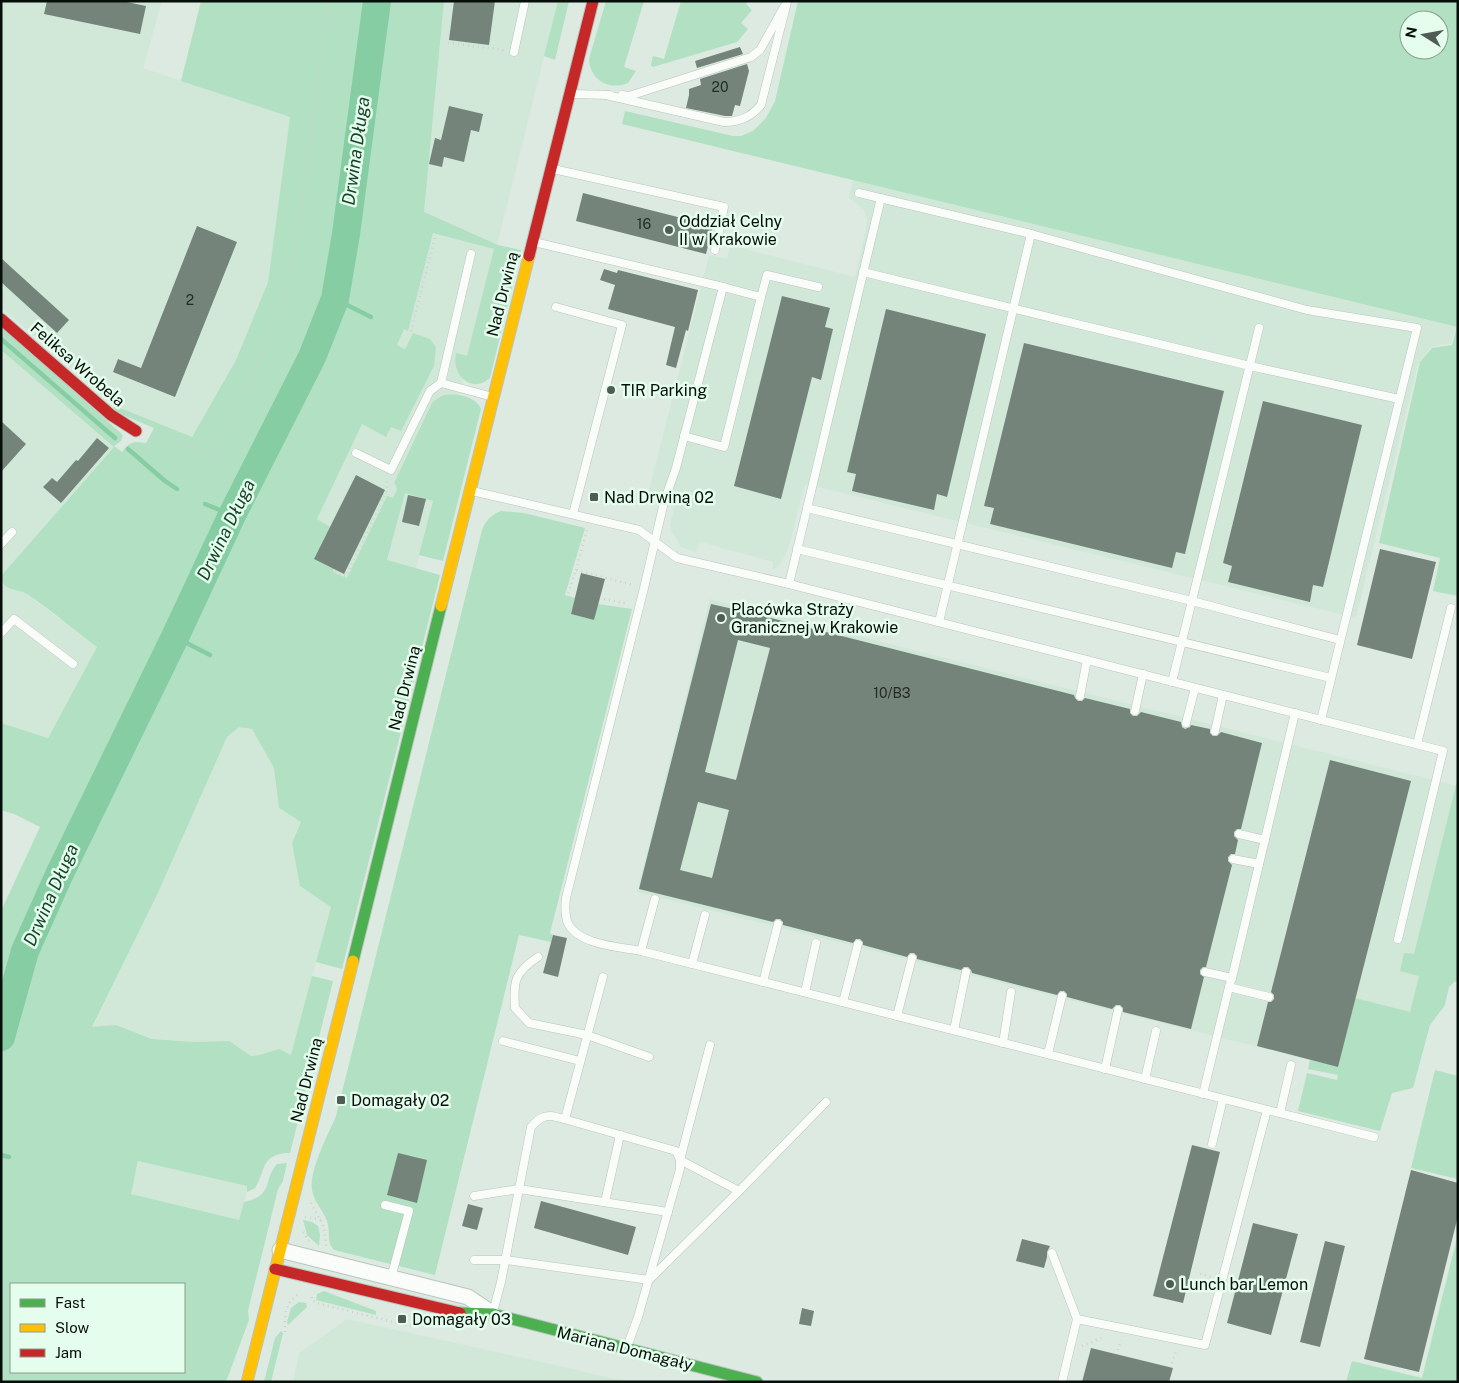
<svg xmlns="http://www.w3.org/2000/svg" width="1459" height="1383" font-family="'Public Sans',sans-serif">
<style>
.built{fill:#d1e8d9}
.green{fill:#b2e0c3;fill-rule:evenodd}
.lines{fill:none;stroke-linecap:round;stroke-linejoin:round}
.stream{stroke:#86cda4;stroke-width:4.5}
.river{stroke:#86cda4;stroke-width:28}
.building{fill:#74847b;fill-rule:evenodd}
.lane-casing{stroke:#bac4bd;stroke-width:9}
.street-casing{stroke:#bac4bd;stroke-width:17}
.fast-casing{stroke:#bac4bd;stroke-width:13}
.slow-casing{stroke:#bac4bd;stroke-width:13}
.jam-casing{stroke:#bac4bd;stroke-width:13}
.path{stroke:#ccd0cd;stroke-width:2.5;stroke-dasharray:1 4;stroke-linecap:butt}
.lane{stroke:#fafcfa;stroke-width:8}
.street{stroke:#fafcfa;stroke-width:15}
.fast{stroke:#4caf50;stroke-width:11}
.slow{stroke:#ffc107;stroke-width:11}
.jam{stroke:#c62828;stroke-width:11}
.poi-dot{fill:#515b55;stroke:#e4fdec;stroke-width:2}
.labels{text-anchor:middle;stroke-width:5;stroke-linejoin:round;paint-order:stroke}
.number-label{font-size:14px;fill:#222c26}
.poi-label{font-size:16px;fill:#060e09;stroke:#e4fdec;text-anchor:start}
.street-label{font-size:16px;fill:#060e09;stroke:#e4fdec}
.water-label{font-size:18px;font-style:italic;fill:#19422b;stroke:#e4fdec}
</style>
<rect width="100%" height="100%" fill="#ddeae1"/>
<g class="built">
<path d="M 1,1 L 162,1 L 143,68 L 290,117 L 268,282 L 236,360 L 192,437 L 113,405 L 1,307 Z"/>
<path d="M 444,1 L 558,1 L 382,706 L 298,558 L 424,212 Z"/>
<path d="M 853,180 L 1456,327 L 1451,344 L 1439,345 L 1430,348 L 1418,364 L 1356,618 L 805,484 L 789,546 L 781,564 L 772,570 L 773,562 L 700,542 L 695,552 L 681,547 L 672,532 L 670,525 L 675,505 L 647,498 L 709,255 L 727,259 L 730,245 L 855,277 L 866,229 L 867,219 L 864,210 L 849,198 Z"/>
<path d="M 1,350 L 114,447 L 1,576 Z"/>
<path d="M 1,582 L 6,587 L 25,593 L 97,647 L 48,738 L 1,723 Z"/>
<path d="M 710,599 L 1458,786 L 1458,819 L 1410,1012 L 1338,1067 L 637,892 Z"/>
<path d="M 239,727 L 252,729 L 274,768 L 279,808 L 301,822 L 292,843 L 331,907 L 291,1056 L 279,1049 L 259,1055 L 251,1056 L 229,1041 L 194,1042 L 152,1039 L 116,1025 L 92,1028 L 157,895 L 227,737 Z"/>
<path d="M 139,1160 L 248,1186 L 240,1221 L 130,1194 Z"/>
<path d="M 347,1319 L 564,1367 L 628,1382 L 293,1382 L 299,1353 Z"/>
</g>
<g class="green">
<path d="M 201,1 L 444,1 L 424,212 L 498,245 L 521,250 L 490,378 C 471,395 451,374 456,353 L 467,356 L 494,249 L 433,233 L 408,331 L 404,329 L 397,345 L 405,349 L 413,333 L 430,339 L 436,347 L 434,366 L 401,431 L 391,427 L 386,437 L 362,424 L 317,519 L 330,527 L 314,559 L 334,569 L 333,572 L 347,578 L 387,496 L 393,498 L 397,490 L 396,485 L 394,483 L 432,403 C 435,400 438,398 442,396 C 454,392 476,396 481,409 L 443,561 L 419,555 L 433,501 L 405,493 L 387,560 L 440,575 L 342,969 L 316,962 L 331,907 L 300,886 L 292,843 L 301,822 L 279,808 L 274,768 L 252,729 L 239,727 L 227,737 L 157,895 L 92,1027 L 116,1025 L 152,1039 L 194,1042 L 229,1041 L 251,1056 L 259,1055 L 279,1049 L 291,1055 L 312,976 L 333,981 L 290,1153 C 260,1154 267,1169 255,1188 L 247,1192 L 247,1186 L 138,1161 L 131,1194 L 239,1220 L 244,1202 C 275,1195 262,1181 277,1164 L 287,1163 L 283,1181 L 278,1189 L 248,1311 L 249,1320 L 226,1382 L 1,1382 L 1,911 L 40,827 L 14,814 L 1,810 L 1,723 L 48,738 L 97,647 C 74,630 51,610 27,594 C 16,588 1,591 1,576 L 114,447 L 1,350 L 1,326 L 123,435 L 121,441 L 114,446 L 122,452 C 129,442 133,441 146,443 L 154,428 L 116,412 L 113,405 L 192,437 L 236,360 L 268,282 L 290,117 L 181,81 ZM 11,1284 L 184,1284 L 184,1372 L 11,1372 Z"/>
<path d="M 558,1 L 569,1 L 555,60 L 544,56 Z"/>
<path d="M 606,1 L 644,1 L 624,67 L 636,71 L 628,83 C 609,91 590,80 589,59 Z"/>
<path d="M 681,1 L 748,1 L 746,4 L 752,10 L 741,23 L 748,29 L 737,42 L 653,67 L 651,65 L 653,56 L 664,59 Z"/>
<path d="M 798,1 L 1458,1 L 1458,596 L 1433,591 L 1440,558 L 1379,543 L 1420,362 L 1432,348 L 1452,345 L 1457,327 L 622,124 L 625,111 L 733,136 L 741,136 L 753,131 L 766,118 L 775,101 ZM 1409,20 L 1439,20 L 1439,50 L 1409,50 Z"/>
<path d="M 501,511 L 524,513 L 585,528 L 565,595 L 575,598 L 571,614 L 594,620 L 598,604 L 632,609 L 550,933 L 553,935 L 551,942 L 519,935 L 435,1275 L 334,1250 C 326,1241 331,1234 327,1221 C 323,1210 314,1202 312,1190 C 309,1170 328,1135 336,1116 L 482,530 C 486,520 491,515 501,511 Z"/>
<path d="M 1458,777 L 1458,982 L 1454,982 L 1449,987 L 1445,1005 L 1430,1025 L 1413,1088 L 1392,1093 L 1380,1131 L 1298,1111 L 1307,1073 L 1337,1080 L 1338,1075 L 1308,1069 L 1310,1060 L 1338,1066 L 1355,998 L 1410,1012 L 1419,976 L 1400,971 L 1404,953 L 1414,954 Z"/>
<path d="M 1435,1070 L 1458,1076 L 1458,1179 L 1411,1168 Z"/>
<path d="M 303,1220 L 312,1222 L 318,1226 L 320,1235 L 319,1246 L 307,1235 Z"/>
<path d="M 1458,1234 L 1458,1382 L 1346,1382 L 1352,1361 L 1422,1378 Z"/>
<path d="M 324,1291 L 376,1311 L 376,1315 L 316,1300 L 317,1294 Z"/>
<path d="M 299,1302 L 306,1303 L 307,1307 L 288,1325 L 287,1322 L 291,1308 Z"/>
<path d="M 281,1331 L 283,1333 L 271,1382 L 264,1382 L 275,1338 Z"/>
</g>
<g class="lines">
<g class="stream">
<path d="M 335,299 L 371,317"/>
<path d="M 1,339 L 115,438"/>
<path d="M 128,449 L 165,481 L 177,489"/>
<path d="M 205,504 L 232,515"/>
<path d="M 175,637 L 210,655"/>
<path d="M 1,1155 L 9,1157"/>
</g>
<path class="river" d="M 1,1037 L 25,951 L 59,875 L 175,637 L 232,515 L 312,357 L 335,299 L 346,234 L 377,1"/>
</g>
<g class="building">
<path d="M 47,1 L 122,1 L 146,6 L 140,34 L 44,14 Z"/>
<path d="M 454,1 L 495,1 L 489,45 L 449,40 Z"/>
<path d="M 740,47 L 743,54 L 697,68 L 695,61 Z"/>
<path d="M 747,64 L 749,71 L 740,106 L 735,105 L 732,116 L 725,116 L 686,108 L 689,95 L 689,89 L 701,85 L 700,79 Z"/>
<path d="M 449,106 L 483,114 L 479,132 L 471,130 L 464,162 L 444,157 L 442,167 L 429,164 L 435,138 L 441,140 Z"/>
<path d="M 583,193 L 713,226 L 706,254 L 576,221 Z"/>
<path d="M 197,226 L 237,242 L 175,397 L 113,372 L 118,359 L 141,368 Z"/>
<path d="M 1,258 L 69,320 L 57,333 L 1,282 Z"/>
<path d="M 604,269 L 617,273 L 618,270 L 698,290 L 688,331 L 686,330 L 676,368 L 666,365 L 675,327 L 608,309 L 615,285 L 600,280 Z"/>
<path d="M 782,296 L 830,308 L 825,327 L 833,329 L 821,380 L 812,377 L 781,499 L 734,486 Z"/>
<path d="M 886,309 L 986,334 L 947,497 L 937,494 L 934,510 L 852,491 L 856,474 L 847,472 Z"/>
<path d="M 1024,343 L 1224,391 L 1185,554 L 1176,552 L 1172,568 L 990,524 L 994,508 L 984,506 Z"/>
<path d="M 1263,401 L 1362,425 L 1323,587 L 1313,585 L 1310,602 L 1228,582 L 1232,566 L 1223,563 Z"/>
<path d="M 1,421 L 26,444 L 1,472 Z"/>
<path d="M 97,438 L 109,448 L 61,503 L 43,487 L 52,478 L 57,482 L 76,460 L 78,461 Z"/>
<path d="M 356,475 L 385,490 L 344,574 L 314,559 Z"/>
<path d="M 408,495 L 426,499 L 419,526 L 402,522 Z"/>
<path d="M 1380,549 L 1436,562 L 1412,659 L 1357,645 Z"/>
<path d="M 581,573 L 605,579 L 594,620 L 571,614 Z"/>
<path d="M 711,604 L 742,611 L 743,607 L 756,610 L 755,614 L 1074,695 L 1075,698 L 1078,701 L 1082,701 L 1085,698 L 1130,709 L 1130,713 L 1133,716 L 1137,716 L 1141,712 L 1181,722 L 1182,727 L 1185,729 L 1190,727 L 1191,725 L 1210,729 L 1210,733 L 1213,736 L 1217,736 L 1221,732 L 1262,743 L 1241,829 L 1237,829 L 1234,832 L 1234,836 L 1238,840 L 1235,854 L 1231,854 L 1228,857 L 1228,861 L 1232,865 L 1206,967 L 1203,967 L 1200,970 L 1200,974 L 1204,977 L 1191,1029 L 1123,1012 L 1123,1008 L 1120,1005 L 1116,1005 L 1112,1009 L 1067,997 L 1067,994 L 1064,991 L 1060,991 L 1057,995 L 972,973 L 971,970 L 968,967 L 964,967 L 961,970 L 917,959 L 917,956 L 914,953 L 910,953 L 907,957 L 863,945 L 863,942 L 860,939 L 856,939 L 853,943 L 783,925 L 783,922 L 780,919 L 776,919 L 773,922 L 639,889 ZM 738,640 L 770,648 L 736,780 L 705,772 ZM 698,802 L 729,810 L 712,878 L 680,870 Z"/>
<path d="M 1330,760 L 1411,781 L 1338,1067 L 1257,1046 L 1268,1002 L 1271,1002 L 1274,999 L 1274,995 L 1271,992 Z"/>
<path d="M 553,935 L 567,938 L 558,977 L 543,973 Z"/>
<path d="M 1192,1145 L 1220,1152 L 1183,1303 L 1153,1296 Z"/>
<path d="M 398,1153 L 427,1160 L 417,1203 L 387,1195 Z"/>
<path d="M 1411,1170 L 1458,1183 L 1458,1216 L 1419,1372 L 1364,1359 Z"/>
<path d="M 541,1201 L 636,1227 L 628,1255 L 534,1228 Z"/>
<path d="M 468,1204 L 483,1208 L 477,1230 L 462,1226 Z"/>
<path d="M 1253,1223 L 1298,1234 L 1271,1335 L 1227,1323 Z"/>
<path d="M 1022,1239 L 1050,1246 L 1047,1252 L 1047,1257 L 1044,1268 L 1016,1261 Z"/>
<path d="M 1325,1241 L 1345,1246 L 1320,1347 L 1300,1342 Z"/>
<path d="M 802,1308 L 814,1311 L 811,1326 L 799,1324 Z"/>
<path d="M 1091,1348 L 1173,1368 L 1169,1382 L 1082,1382 Z"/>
</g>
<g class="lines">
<g class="lane-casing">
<g id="lane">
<path d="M 514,52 L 525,1"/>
<path d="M 572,94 L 610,95"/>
<path d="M 606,95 L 724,122 C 740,122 751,117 761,105 L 787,2"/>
<path d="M 622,95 L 629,96 L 751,57 L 760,50 L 784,7"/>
<path d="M 553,169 L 724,207 L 715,250"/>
<path d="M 859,193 L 1031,234 L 1307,310 L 1417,328 L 1321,720"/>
<path d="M 534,242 L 723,287"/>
<path d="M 863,272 L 1250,366 L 1399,399"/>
<path d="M 818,287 L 767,275 L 761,297 L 723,287 L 676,468 L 664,502 L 644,588 L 566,898 C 565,906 565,914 567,921 C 576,945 620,947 641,951 L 1374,1137"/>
<path d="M 556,307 L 622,325 L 573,514"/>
<path d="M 441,383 L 493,397"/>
<path d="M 684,436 L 724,447 L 761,297"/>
<path d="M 356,453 L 391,470 L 430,391 L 441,383 L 471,254"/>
<path d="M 472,491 L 639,530 L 677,558 L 789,584 L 1443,751 L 1398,939"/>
<path d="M 807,508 L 1192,601 L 1340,640"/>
<path d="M 1,544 L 12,532"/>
<path d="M 797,549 L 1331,678"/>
<path d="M 789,584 L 881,198"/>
<path d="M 939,622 L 1031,234"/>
<path d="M 1,633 L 14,619 L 73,664"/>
<path d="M 1172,682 L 1259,328"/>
<path d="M 1080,696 L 1087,660"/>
<path d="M 1135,711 L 1143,674"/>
<path d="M 1186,723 L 1195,688"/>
<path d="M 1215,731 L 1223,695"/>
<path d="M 1417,744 L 1451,608"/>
<path d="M 1239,834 L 1265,840"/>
<path d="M 1233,859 L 1259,864"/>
<path d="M 641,951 L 655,899"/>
<path d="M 538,957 C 515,972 513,981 515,1008 L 529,1023 L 587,1035 L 649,1057"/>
<path d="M 692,964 L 705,915"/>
<path d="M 1205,972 L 1232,978"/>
<path d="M 763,982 L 778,924"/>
<path d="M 1229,987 L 1269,997"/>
<path d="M 805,992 L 816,943"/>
<path d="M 843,1002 L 858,944"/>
<path d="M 897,1016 L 912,958"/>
<path d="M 954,1030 L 966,972"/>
<path d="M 503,1041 L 580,1061"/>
<path d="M 1003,1043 L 1011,992"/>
<path d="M 710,1045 L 680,1160 L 739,1191 L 826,1102"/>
<path d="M 1048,1054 L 1062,996"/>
<path d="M 1105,1069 L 1118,1010"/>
<path d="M 1145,1079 L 1156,1031"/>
<path d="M 1203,1094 L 1229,987 L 1232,978 L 1295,713"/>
<path d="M 1280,1113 L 1291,1065"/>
<path d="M 565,1119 L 603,977"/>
<path d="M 1212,1144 L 1223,1099"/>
<path d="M 474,1196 L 519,1189 L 668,1212"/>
<path d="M 605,1202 L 620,1135"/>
<path d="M 385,1205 L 409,1211 L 391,1278"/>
<path d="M 1052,1253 L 1077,1319"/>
<path d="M 474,1260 L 506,1260 L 649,1280 L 739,1191"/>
<path d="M 493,1312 L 501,1282 L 531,1127 C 539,1118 545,1114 557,1117 L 676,1151 L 680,1160 L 680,1169 L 638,1317 L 627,1347"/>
<path d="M 1062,1382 L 1077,1319 L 1205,1345 L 1267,1110"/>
</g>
</g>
<g class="street-casing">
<path id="street" d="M 280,1250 L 468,1297 L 493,1314"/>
</g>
<g class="fast-casing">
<g id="fast">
<path d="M 353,961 L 441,606"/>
<path d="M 460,1313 L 493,1314 L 757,1382"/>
</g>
</g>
<g class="slow-casing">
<g id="slow">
<path d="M 441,606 L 529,256"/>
<path d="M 247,1382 L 353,961"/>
</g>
</g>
<g class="jam-casing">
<g id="jam">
<path d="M 529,256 L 593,1"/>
<path d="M 1,319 L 111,415 L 136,431"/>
<path d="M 275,1269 L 460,1313"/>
</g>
</g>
<g class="path">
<path d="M 448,43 L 504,50"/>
<path d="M 411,331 L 435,237"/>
<path d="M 153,435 L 182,441 L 202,451 L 215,452 L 251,382 L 281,306 L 293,261 L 301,209 L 328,1"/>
<path d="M 576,570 L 587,530"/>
<path d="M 335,571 L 346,576 L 387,491 L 387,479"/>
<path d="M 568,593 L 576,570 L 633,585"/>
<path d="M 604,599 L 628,604"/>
<path d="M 311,1203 L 324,1227 L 326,1246"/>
<path d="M 305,1217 L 321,1220"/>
<path d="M 303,1232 L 310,1242"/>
<path d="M 1200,1274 L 1211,1277"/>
<path d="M 312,1297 L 312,1300 L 317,1303 L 409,1326 L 422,1324"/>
<path d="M 285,1332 C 284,1317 285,1302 299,1294"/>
<path d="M 1082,1346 L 1104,1337"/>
<path d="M 1118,1350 L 1121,1340"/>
<path d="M 1172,1363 L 1176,1351"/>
</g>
<use href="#lane" class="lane"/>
<use href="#street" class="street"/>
<use href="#fast" class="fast"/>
<use href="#slow" class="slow"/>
<use href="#jam" class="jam"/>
</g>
<g class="poi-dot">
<circle cx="669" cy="230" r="5"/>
<circle cx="611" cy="390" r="5"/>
<rect x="589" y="492" width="10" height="10" rx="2.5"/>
<circle cx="721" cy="618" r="5"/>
<rect x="336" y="1095" width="10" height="10" rx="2.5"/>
<circle cx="1170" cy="1284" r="5"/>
<rect x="397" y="1314" width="10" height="10" rx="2.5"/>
</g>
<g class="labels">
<g class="number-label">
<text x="720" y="92">20</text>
<text x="644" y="229">16</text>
<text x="190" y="305">2</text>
<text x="892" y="698">10/B3</text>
</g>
<g class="poi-label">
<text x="679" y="227">Oddział Celny<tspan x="679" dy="18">II w Krakowie</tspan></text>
<text x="621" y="396">TIR Parking</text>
<text x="604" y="503">Nad Drwiną 02</text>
<text x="731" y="615">Placówka Straży<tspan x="731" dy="18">Granicznej w Krakowie</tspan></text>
<text x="351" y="1106">Domagały 02</text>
<text x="1180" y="1290">Lunch bar Lemon</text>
<text x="412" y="1325">Domagały 03</text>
</g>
<g class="street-label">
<text transform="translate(502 294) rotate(-76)" y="6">Nad Drwiną</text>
<text transform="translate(78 364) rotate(41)" y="6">Feliksa Wrobela</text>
<text transform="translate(404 688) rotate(-76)" y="6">Nad Drwiną</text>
<text transform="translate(306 1080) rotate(-76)" y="6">Nad Drwiną</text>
<text transform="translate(625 1348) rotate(14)" y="6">Mariana Domagały</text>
</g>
<g class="water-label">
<text transform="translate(356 151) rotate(-82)" y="6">Drwina Długa</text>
<text transform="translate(226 530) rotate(-64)" y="6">Drwina Długa</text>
<text transform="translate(51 895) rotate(-66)" y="6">Drwina Długa</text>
</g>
</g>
<rect width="1459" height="1383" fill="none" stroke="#060e09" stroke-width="5"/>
<rect x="10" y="1283" width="175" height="90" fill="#e4fdec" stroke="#8b9d91"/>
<rect x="20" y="1299" width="25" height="8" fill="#4caf50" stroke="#8b9d91"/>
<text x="55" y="1308" font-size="15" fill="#060e09">Fast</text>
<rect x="20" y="1324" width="25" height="8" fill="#ffc107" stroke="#8b9d91"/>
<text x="55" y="1333" font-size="15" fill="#060e09">Slow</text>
<rect x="20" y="1349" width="25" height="8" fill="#c62828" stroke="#8b9d91"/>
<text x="55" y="1358" font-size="15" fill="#060e09">Jam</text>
<g transform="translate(1424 35) rotate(281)"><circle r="24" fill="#e4fdec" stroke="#8b9d91"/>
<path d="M0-4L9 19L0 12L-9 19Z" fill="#515b55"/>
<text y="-8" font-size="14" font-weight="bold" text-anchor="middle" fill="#060e09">N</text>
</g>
</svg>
